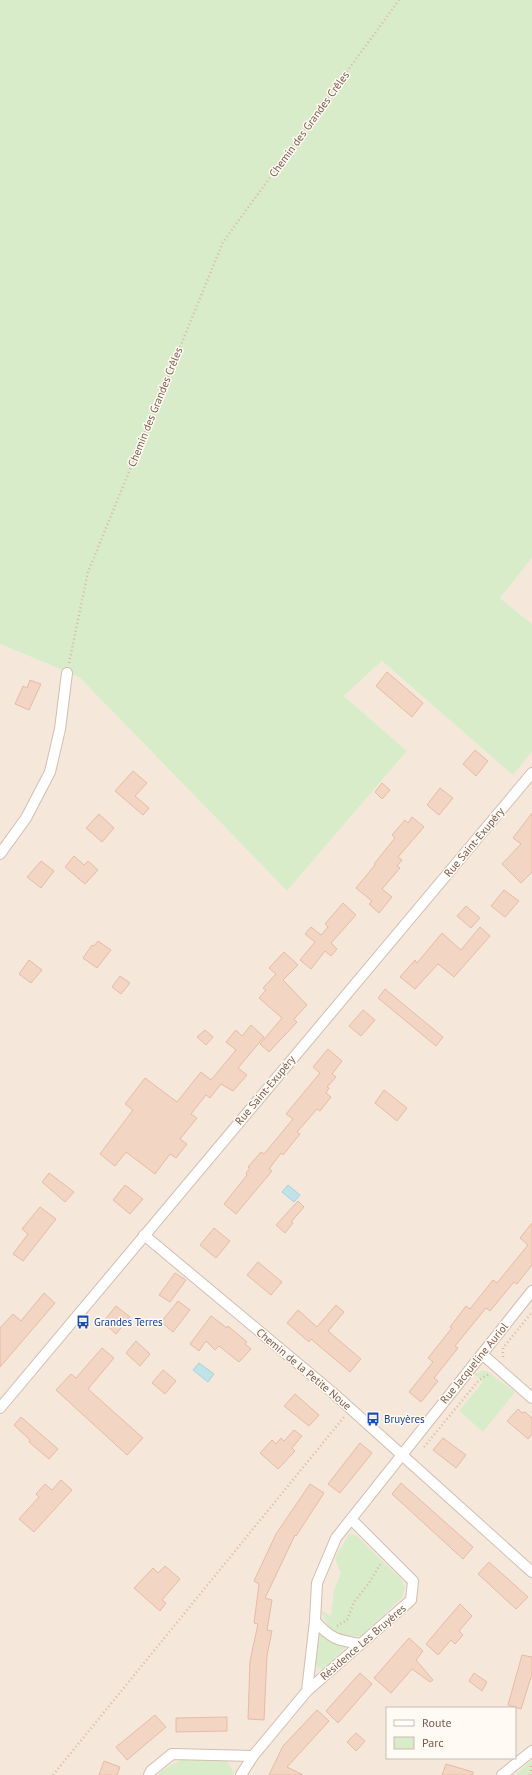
<svg xmlns="http://www.w3.org/2000/svg" width="532" height="1775" font-family="'PT Sans',sans-serif">
<style>
.residential{fill:#f5e8da;fill-rule:evenodd}
.green{fill:#d8ecc9}
.water{fill:#bfe3e8;stroke:#a5d3da}
.building{fill:#f3d5c3;stroke:#e6bba3}
.lines{fill:none;stroke-linecap:round;stroke-linejoin:round}
.street-casing{stroke:#d1beb0;stroke-width:12}
.path{stroke:#d9b8a5;stroke-width:2.5;stroke-dasharray:1 3;stroke-linecap:butt}
.street{stroke:#fff;stroke-width:10}
.labels{text-anchor:middle;stroke-width:3;stroke-linejoin:round;paint-order:stroke}
.street-label{font-size:11px;fill:#7a5c4d;stroke:#fffaf3}
.transit-label{font-size:11px;fill:#164399;stroke:#fffaf3;text-anchor:start}
</style>
<rect width="100%" height="100%" fill="#fdf6ec"/>
<g class="residential">
<path d="M 532,558 L 532,624 L 500,598 Z"/>
<path d="M 0,644 L 79,677 L 287,891 L 407,751 L 344,696 L 382,661 L 513,774 L 532,752 L 532,1775 L 0,1775 ZM 387,1708 L 515,1708 L 515,1758 L 387,1758 Z"/>
</g>
<g class="green">
<path d="M 0,0 L 532,0 L 532,558 L 500,598 L 532,624 L 532,752 L 513,775 L 382,661 L 344,696 L 407,751 L 287,891 L 79,677 L 0,644 Z"/>
<path d="M 482,1371 L 487,1371 L 515,1392 L 483,1432 L 459,1411 L 483,1382 L 474,1374 Z"/>
<path d="M 349,1534 L 356,1535 L 401,1579 L 405,1588 L 402,1597 L 362,1636 C 338,1637 329,1634 321,1610 L 331,1616 L 334,1590 L 341,1573 L 335,1558 Z"/>
<path d="M 319,1633 L 335,1644 L 346,1646 L 324,1670 L 317,1667 L 315,1661 Z"/>
<path d="M 181,1760 L 227,1761 L 234,1773 L 232,1775 L 158,1775 L 163,1770 Z"/>
<path d="M 532,1760 L 532,1775 L 515,1775 Z"/>
</g>
<g class="water">
<path d="M 288,1185 L 300,1195 L 294,1202 L 282,1192 Z"/>
<path d="M 199,1363 L 214,1374 L 208,1382 L 193,1370 Z"/>
</g>
<g class="building">
<path d="M 387,672 L 423,703 L 412,717 L 376,686 Z"/>
<path d="M 30,680 L 41,684 L 29,710 L 15,704 L 23,686 L 27,688 Z"/>
<path d="M 475,750 L 488,761 L 476,776 L 463,764 Z"/>
<path d="M 133,771 L 147,783 L 135,796 L 149,808 L 143,815 L 115,791 Z"/>
<path d="M 382,783 L 390,790 L 382,799 L 375,792 Z"/>
<path d="M 440,788 L 453,798 L 439,815 L 427,805 Z"/>
<path d="M 532,813 L 532,872 L 521,883 L 502,864 L 521,844 L 513,838 Z"/>
<path d="M 99,814 L 114,828 L 102,842 L 86,828 Z"/>
<path d="M 412,817 L 424,827 L 398,857 L 402,860 L 397,866 L 400,868 L 382,889 L 392,897 L 379,913 L 369,904 L 372,901 L 356,888 L 375,865 L 374,864 L 395,838 L 392,835 L 405,820 L 408,823 Z"/>
<path d="M 74,856 L 84,865 L 88,861 L 98,870 L 85,884 L 65,867 Z"/>
<path d="M 41,861 L 54,871 L 41,888 L 27,877 Z"/>
<path d="M 504,890 L 519,901 L 505,917 L 491,906 Z"/>
<path d="M 343,903 L 356,915 L 331,943 L 337,949 L 331,956 L 325,951 L 311,969 L 300,960 L 315,942 L 305,934 L 311,927 L 321,935 L 328,927 L 325,924 Z"/>
<path d="M 466,906 L 480,918 L 471,928 L 457,916 Z"/>
<path d="M 480,927 L 490,936 L 454,977 L 438,964 L 415,989 L 400,977 L 415,960 L 417,963 L 442,933 L 461,950 Z"/>
<path d="M 98,941 L 111,950 L 97,968 L 83,958 L 92,945 L 94,946 Z"/>
<path d="M 284,952 L 298,965 L 283,980 L 307,1005 L 294,1019 L 297,1022 L 269,1052 L 260,1044 L 282,1018 L 259,998 L 266,990 L 263,988 L 276,974 L 269,968 Z"/>
<path d="M 29,960 L 42,970 L 31,983 L 19,974 Z"/>
<path d="M 120,976 L 130,983 L 121,994 L 112,987 Z"/>
<path d="M 385,989 L 443,1037 L 436,1046 L 378,998 Z"/>
<path d="M 363,1010 L 375,1020 L 361,1036 L 349,1026 Z"/>
<path d="M 251,1025 L 264,1037 L 238,1068 L 247,1075 L 233,1091 L 221,1084 L 210,1098 L 206,1095 L 191,1114 L 197,1118 L 180,1139 L 187,1144 L 176,1158 L 170,1154 L 155,1174 L 126,1152 L 115,1166 L 100,1154 L 133,1110 L 125,1104 L 145,1078 L 177,1102 L 201,1072 L 211,1080 L 236,1050 L 226,1042 L 236,1030 L 242,1036 Z"/>
<path d="M 205,1030 L 213,1037 L 206,1045 L 197,1037 Z"/>
<path d="M 328,1049 L 342,1061 L 332,1074 L 336,1077 L 327,1087 L 329,1088 L 326,1093 L 331,1097 L 320,1111 L 317,1109 L 297,1132 L 300,1134 L 283,1155 L 281,1153 L 269,1169 L 272,1171 L 236,1214 L 224,1204 L 247,1175 L 246,1173 L 250,1168 L 248,1167 L 261,1152 L 264,1154 L 293,1119 L 286,1114 L 320,1073 L 313,1067 Z"/>
<path d="M 384,1090 L 407,1108 L 397,1121 L 375,1103 Z"/>
<path d="M 49,1173 L 74,1192 L 65,1202 L 42,1182 Z"/>
<path d="M 125,1185 L 143,1199 L 130,1214 L 113,1200 Z"/>
<path d="M 298,1201 L 304,1207 L 291,1222 L 293,1223 L 285,1233 L 276,1225 Z"/>
<path d="M 40,1207 L 56,1219 L 23,1261 L 13,1254 L 28,1234 L 22,1229 Z"/>
<path d="M 532,1223 L 532,1265 L 517,1284 L 514,1282 L 490,1311 L 486,1308 L 455,1346 L 458,1348 L 434,1378 L 438,1381 L 421,1402 L 409,1392 L 433,1362 L 428,1358 L 452,1328 L 450,1327 L 466,1306 L 470,1309 L 493,1280 L 497,1283 L 528,1245 L 520,1238 Z"/>
<path d="M 214,1228 L 230,1241 L 216,1258 L 200,1245 Z"/>
<path d="M 258,1262 L 282,1282 L 271,1295 L 247,1275 Z"/>
<path d="M 175,1273 L 186,1280 L 170,1302 L 159,1295 Z"/>
<path d="M 44,1293 L 55,1303 L 0,1367 L 0,1328 L 13,1314 L 21,1321 Z"/>
<path d="M 178,1301 L 190,1310 L 173,1332 L 161,1322 Z"/>
<path d="M 336,1305 L 344,1312 L 328,1331 L 361,1359 L 350,1372 L 311,1339 L 309,1342 L 287,1323 L 298,1310 L 317,1327 Z"/>
<path d="M 116,1306 L 130,1317 L 116,1334 L 103,1322 Z"/>
<path d="M 211,1316 L 227,1328 L 228,1326 L 247,1342 L 245,1344 L 251,1349 L 239,1362 L 219,1346 L 215,1350 L 206,1341 L 199,1351 L 190,1344 Z"/>
<path d="M 136,1341 L 150,1354 L 140,1366 L 126,1353 Z"/>
<path d="M 102,1348 L 114,1358 L 88,1389 L 143,1438 L 127,1455 L 56,1390 L 71,1374 L 76,1378 Z"/>
<path d="M 163,1370 L 176,1381 L 165,1394 L 152,1383 Z"/>
<path d="M 295,1394 L 319,1415 L 309,1426 L 284,1406 Z"/>
<path d="M 518,1409 L 522,1413 L 525,1412 L 532,1418 L 532,1434 L 528,1439 L 507,1421 Z"/>
<path d="M 21,1417 L 58,1449 L 49,1459 L 29,1442 L 30,1440 L 14,1425 Z"/>
<path d="M 294,1430 L 302,1436 L 292,1448 L 295,1451 L 278,1469 L 260,1453 L 272,1440 L 276,1444 L 281,1438 L 284,1441 Z"/>
<path d="M 443,1438 L 466,1455 L 456,1468 L 433,1450 Z"/>
<path d="M 360,1443 L 372,1453 L 340,1493 L 328,1484 Z"/>
<path d="M 61,1480 L 72,1490 L 34,1532 L 19,1519 L 39,1497 L 36,1494 L 45,1484 L 52,1490 Z"/>
<path d="M 401,1483 L 473,1547 L 463,1559 L 392,1494 Z"/>
<path d="M 310,1484 L 324,1493 L 296,1536 L 295,1535 L 265,1598 L 272,1600 L 267,1630 L 272,1631 L 267,1655 L 264,1720 L 248,1719 L 250,1661 L 258,1624 L 254,1623 L 259,1584 L 254,1581 L 276,1534 Z"/>
<path d="M 489,1562 L 528,1597 L 516,1609 L 478,1574 Z"/>
<path d="M 165,1566 L 180,1579 L 162,1600 L 166,1603 L 160,1611 L 134,1588 L 153,1568 L 158,1573 Z"/>
<path d="M 460,1604 L 472,1616 L 459,1631 L 463,1635 L 455,1644 L 451,1640 L 438,1655 L 426,1644 Z"/>
<path d="M 409,1638 L 423,1651 L 416,1660 L 433,1680 L 430,1682 L 412,1669 L 391,1693 L 374,1678 Z"/>
<path d="M 522,1655 L 532,1657 L 532,1674 L 521,1709 L 508,1705 Z"/>
<path d="M 360,1673 L 372,1684 L 338,1723 L 326,1711 Z"/>
<path d="M 474,1673 L 487,1682 L 482,1691 L 469,1681 Z"/>
<path d="M 317,1710 L 329,1721 L 287,1767 L 303,1775 L 269,1775 L 283,1746 Z"/>
<path d="M 155,1715 L 166,1727 L 127,1760 L 116,1747 Z"/>
<path d="M 227,1717 L 227,1731 L 176,1732 L 176,1718 Z"/>
<path d="M 356,1733 L 365,1741 L 356,1751 L 347,1742 Z"/>
<path d="M 104,1761 L 120,1767 L 117,1775 L 99,1775 Z"/>
<path d="M 446,1764 L 473,1772 L 473,1775 L 442,1775 Z"/>
</g>
<g class="lines">
<g class="street-casing">
<g id="street">
<path d="M 0,854 L 26,818 L 50,772 L 60,729 L 67,673"/>
<path d="M 144,1235 L 332,1392 L 532,1572"/>
<path d="M 482,1354 L 532,1398"/>
<path d="M 0,1408 L 532,773"/>
<path d="M 315,1621 C 331,1639 337,1640 360,1644"/>
<path d="M 307,1691 L 315,1621 L 317,1583 L 336,1538 L 532,1291"/>
<path d="M 149,1775 L 151,1771 L 172,1754 L 253,1756"/>
<path d="M 241,1775 L 253,1756 L 307,1691 L 411,1600 L 413,1581 L 351,1519"/>
<path d="M 502,1775 L 532,1751"/>
</g>
</g>
<g class="path">
<path d="M 69,663 L 88,572 L 223,242 L 399,0"/>
<path d="M 503,1357 L 503,1348 L 532,1312"/>
<path d="M 424,1447 L 479,1380 L 489,1374"/>
<path d="M 337,1626 L 347,1620 L 354,1602 L 369,1583 L 381,1563"/>
<path d="M 531,1766 L 531,1775"/>
<path d="M 53,1775 L 344,1417"/>
</g>
<use href="#street" class="street"/>
</g>
<defs>
<g id="bus-bare" transform="scale(1.08)"><path d="M-5-6H5V4H4V6H2V4H-2V6H-4V4H-5ZM-3.5-4V0h7V-4ZM-3.5 1.2v1.5H-2V1.2ZM2 1.2v1.5H3.5V1.2Z" fill="#1a4fb4" stroke="#fffaf3" stroke-width="2.5" paint-order="stroke"/></g>
</defs>
<g fill-rule="evenodd">
<use href="#bus-bare" x="83" y="1322"/>
<use href="#bus-bare" x="373" y="1419"/>
</g>
<g class="labels">
<g class="street-label">
<text transform="translate(309 124) rotate(-54)" y="4">Chemin des Grandes Crêles</text>
<text transform="translate(155 407) rotate(-68)" y="4">Chemin des Grandes Crêles</text>
<text transform="translate(474 842) rotate(-50)" y="4">Rue Saint-Exupéry</text>
<text transform="translate(265 1090) rotate(-50)" y="4">Rue Saint-Exupéry</text>
<text transform="translate(474 1363) rotate(-51)" y="4">Rue Jacqueline Auriol</text>
<text transform="translate(304 1369) rotate(40)" y="4">Chemin de la Petite Noue</text>
<text transform="translate(363 1642) rotate(-41)" y="4">Résidence Les Bruyères</text>
</g>
<g class="transit-label">
<text x="94" y="1326">Grandes Terres</text>
<text x="384" y="1423">Bruyères</text>
</g>
</g>
<rect x="386" y="1707" width="130" height="52" fill="#fffaf3" stroke="#cabbb1"/>
<rect x="394" y="1720" width="20" height="6" fill="#ffffff" stroke="#cabbb1"/>
<text x="422" y="1727" font-size="12" fill="#7a5c4d">Route</text>
<rect x="394" y="1737" width="20" height="12" fill="#d8ecc9" stroke="#cabbb1"/>
<text x="422" y="1747" font-size="12" fill="#7a5c4d">Parc</text>
</svg>
